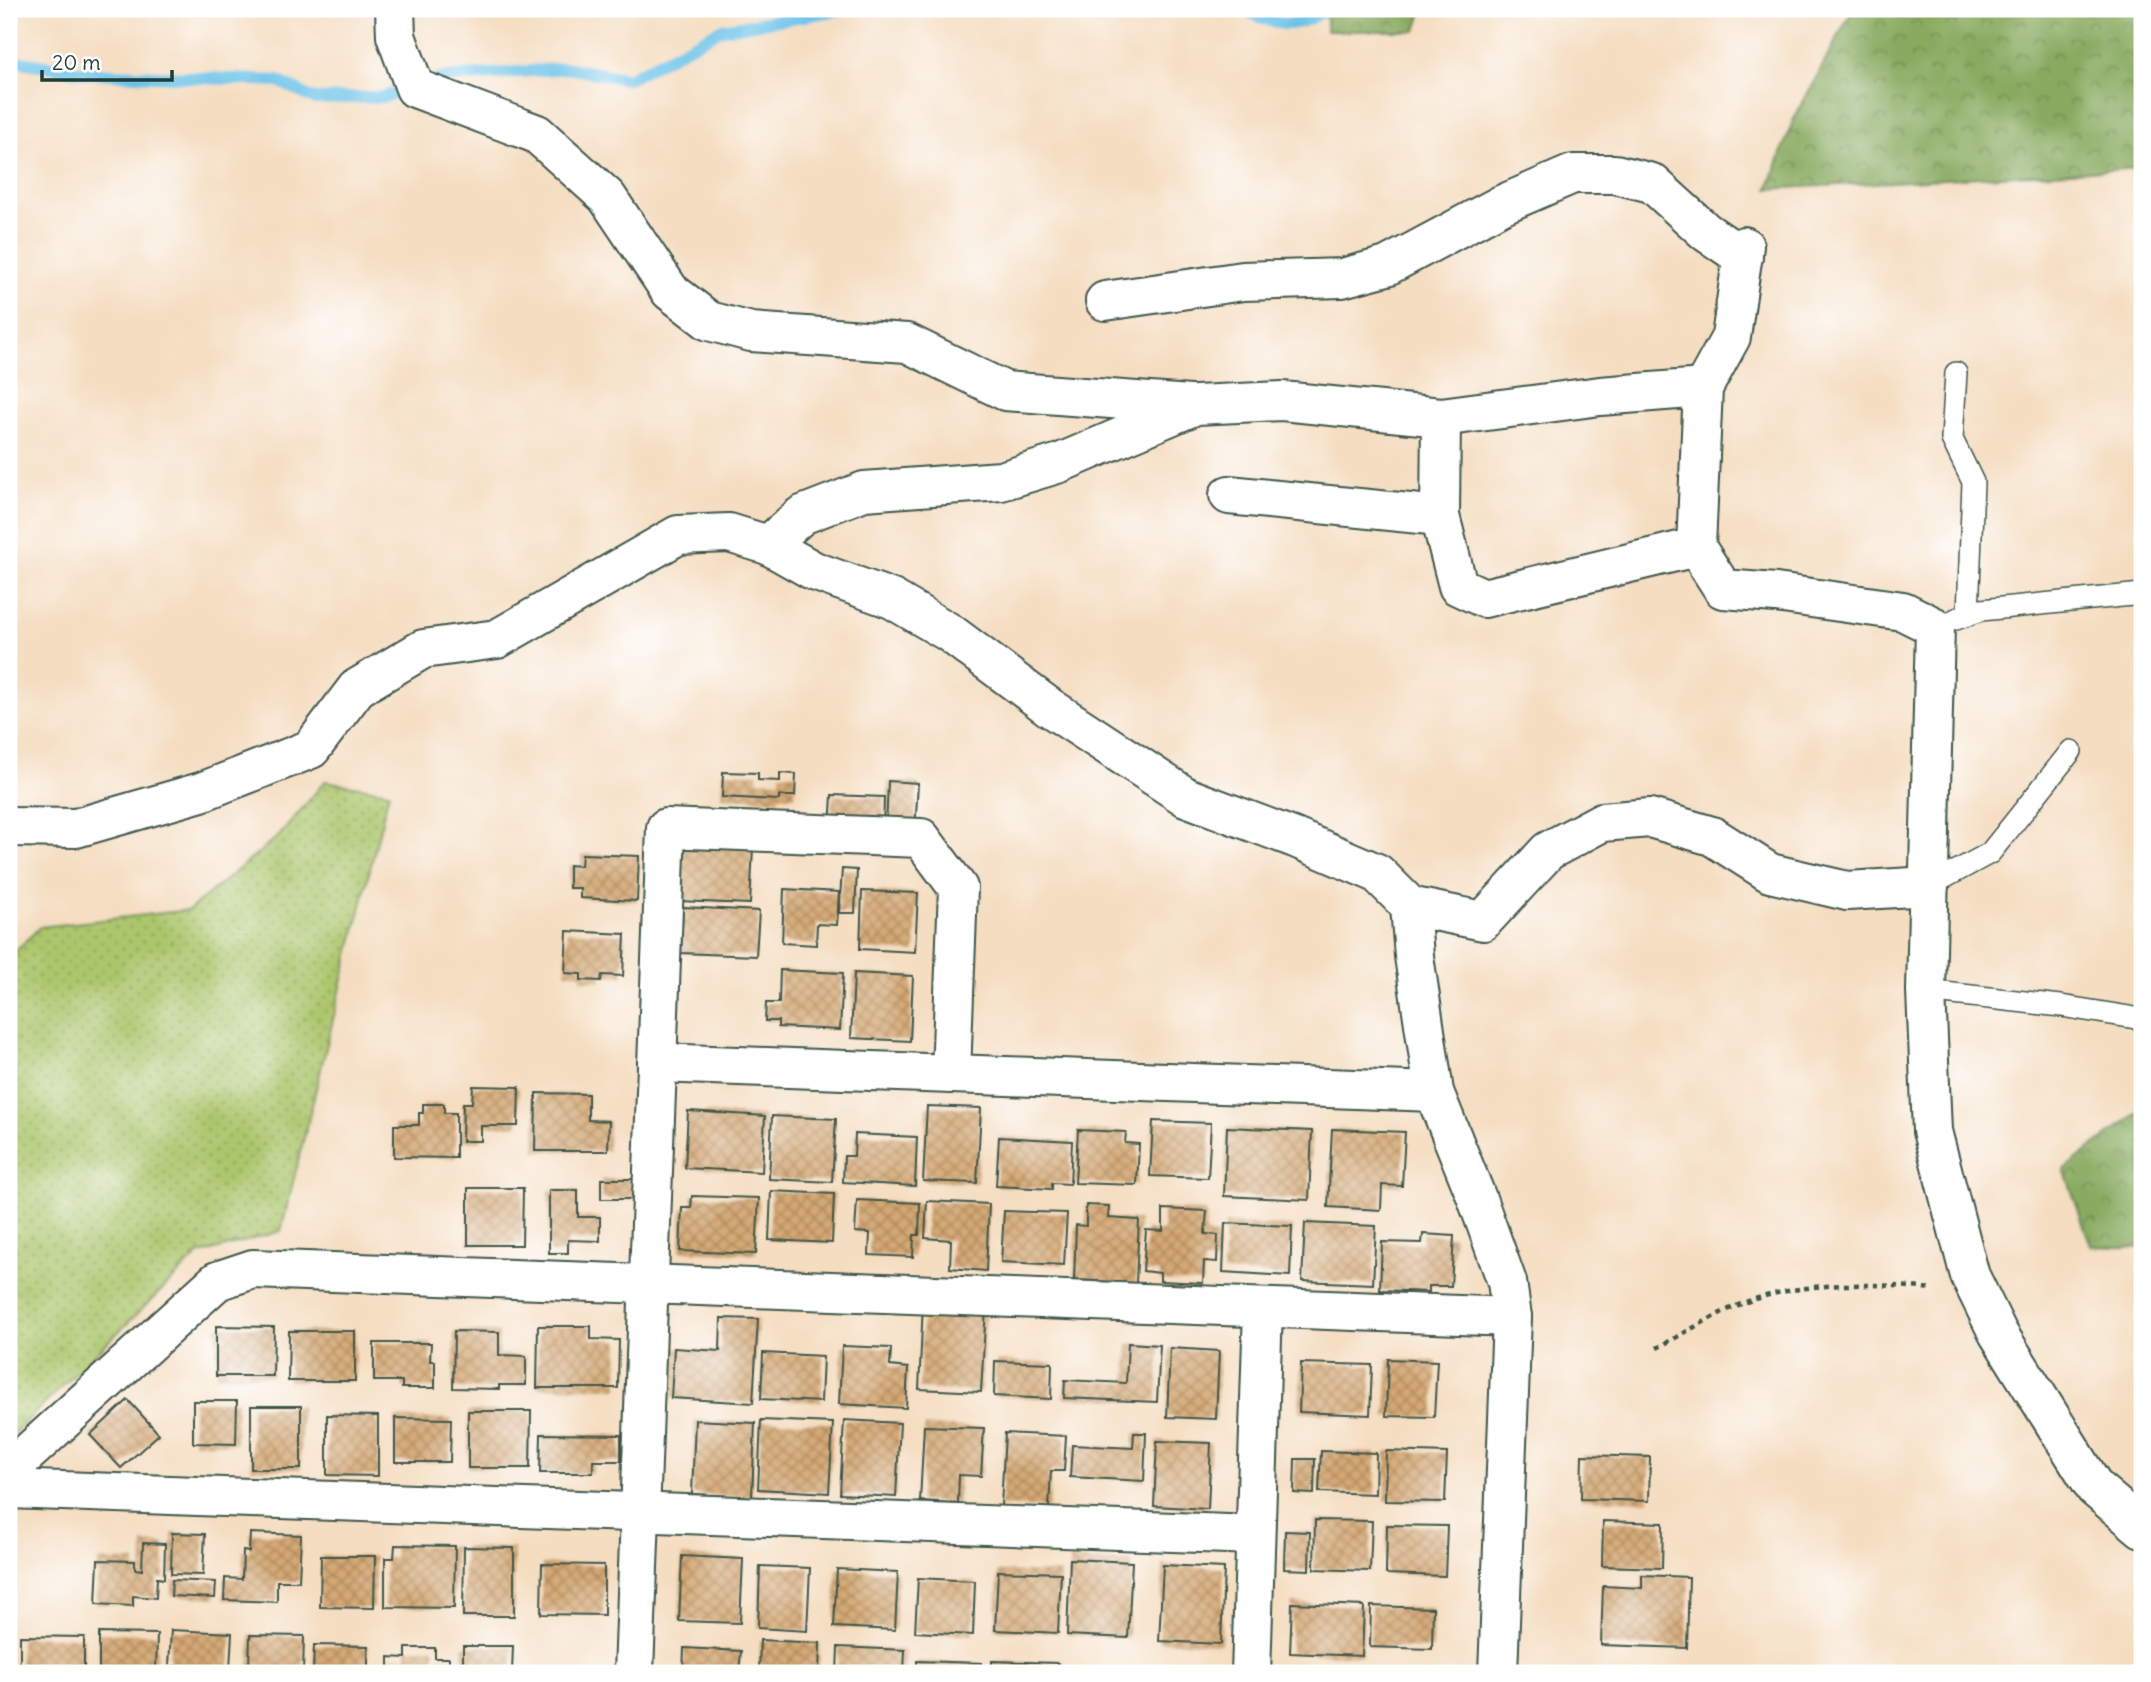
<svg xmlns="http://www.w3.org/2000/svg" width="2151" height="1682" font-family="Delius,sans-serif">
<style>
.grass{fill:url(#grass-dots);stroke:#668250;stroke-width:2}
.forest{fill:url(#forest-crowns);stroke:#54744a;stroke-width:2}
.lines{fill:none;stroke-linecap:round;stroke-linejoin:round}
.stream{stroke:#6bc2e8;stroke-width:12}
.building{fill:url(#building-cross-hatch)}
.lane-casing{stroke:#3f5549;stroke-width:24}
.street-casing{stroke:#3f5549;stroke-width:42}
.path{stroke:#3f5549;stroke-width:4.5;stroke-dasharray:5 5;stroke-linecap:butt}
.lane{stroke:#fff;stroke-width:21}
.street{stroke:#fff;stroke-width:38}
</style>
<defs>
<pattern id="grass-dots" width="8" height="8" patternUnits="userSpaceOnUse" patternTransform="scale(1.75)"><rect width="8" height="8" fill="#acc66c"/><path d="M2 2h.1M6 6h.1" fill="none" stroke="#8ba25a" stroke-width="1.8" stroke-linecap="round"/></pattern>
<pattern id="forest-crowns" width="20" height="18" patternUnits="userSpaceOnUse" patternTransform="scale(1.75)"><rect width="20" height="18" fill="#89ab60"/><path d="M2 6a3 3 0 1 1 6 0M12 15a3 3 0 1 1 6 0" fill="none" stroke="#6f8c50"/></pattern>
<pattern id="building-cross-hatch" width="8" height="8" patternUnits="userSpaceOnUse" patternTransform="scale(1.75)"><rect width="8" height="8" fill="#d5a873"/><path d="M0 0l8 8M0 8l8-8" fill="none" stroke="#ac8a5f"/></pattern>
</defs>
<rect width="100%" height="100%" fill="#fff"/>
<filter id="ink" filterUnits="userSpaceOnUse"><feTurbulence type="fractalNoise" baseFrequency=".0143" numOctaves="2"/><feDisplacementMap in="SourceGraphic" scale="14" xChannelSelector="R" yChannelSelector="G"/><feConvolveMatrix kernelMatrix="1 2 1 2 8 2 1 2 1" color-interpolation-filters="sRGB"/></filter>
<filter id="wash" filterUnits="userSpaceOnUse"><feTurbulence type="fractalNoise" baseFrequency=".00686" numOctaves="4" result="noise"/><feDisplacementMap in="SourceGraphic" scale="28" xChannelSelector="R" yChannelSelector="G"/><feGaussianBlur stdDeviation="1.57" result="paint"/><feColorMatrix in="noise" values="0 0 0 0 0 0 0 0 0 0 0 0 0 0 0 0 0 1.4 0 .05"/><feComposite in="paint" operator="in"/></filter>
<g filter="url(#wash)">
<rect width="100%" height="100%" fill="#f4ddc0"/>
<path class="grass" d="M 325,781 L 389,792 L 281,1231 L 198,1255 L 9,1438 L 9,957 L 40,927 L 189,910 L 280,835 Z"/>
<g class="forest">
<path d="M 1327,9 L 1423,9 L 1416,31 L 1326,31 Z"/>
<path d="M 1853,9 L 2142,9 L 2142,168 L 1768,189 L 1793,121 Z"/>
<path d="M 2142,1109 L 2142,1248 L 2091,1246 L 2064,1169 Z"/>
</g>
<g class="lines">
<g class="stream">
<path d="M 1242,9 C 1279,26 1291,32 1327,9"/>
<path d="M 9,60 L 86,73 L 278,81 L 314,99 L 384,97 L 411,88"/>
<path d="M 428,83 L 444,78 L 568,68 L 628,79 L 722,29 L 847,9"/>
</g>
</g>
<g id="blocks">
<g class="building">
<path d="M 723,772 L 758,773 L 758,780 L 780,781 L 780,773 L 796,774 L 795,796 L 779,796 L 779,800 L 722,797 Z"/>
<path d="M 888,781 L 918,783 L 915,831 L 886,829 Z"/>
<path d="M 832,795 L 884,797 L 883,832 L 830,829 Z"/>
<path d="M 682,845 L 753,848 L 750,904 L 679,901 Z"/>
<path d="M 582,854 L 639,856 L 637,901 L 580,898 L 580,888 L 569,888 L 569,865 L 581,866 Z"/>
<path d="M 842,869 L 857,870 L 855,913 L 839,913 Z"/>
<path d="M 784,889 L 839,892 L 837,925 L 817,924 L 816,945 L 782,943 Z"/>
<path d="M 862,891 L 918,893 L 915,952 L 860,949 Z"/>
<path d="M 683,907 L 759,911 L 756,956 L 681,953 Z"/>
<path d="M 567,931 L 625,934 L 623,976 L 602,975 L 601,981 L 581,980 L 581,974 L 565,973 Z"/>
<path d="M 780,970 L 843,973 L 840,1030 L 778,1027 L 778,1021 L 765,1021 L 766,1003 L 779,1003 Z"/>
<path d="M 854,973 L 913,976 L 910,1041 L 851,1038 Z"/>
<path d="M 473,1086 L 519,1087 L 518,1126 L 481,1126 L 481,1141 L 462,1141 L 463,1103 L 472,1103 Z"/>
<path d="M 536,1093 L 588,1094 L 588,1120 L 609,1121 L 608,1151 L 535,1151 Z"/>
<path d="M 423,1104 L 444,1104 L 444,1113 L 456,1113 L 456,1158 L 394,1157 L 394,1125 L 419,1125 L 419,1113 L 423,1113 Z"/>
<path d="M 927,1106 L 981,1108 L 977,1183 L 923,1181 Z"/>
<path d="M 688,1111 L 765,1116 L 762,1172 L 685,1168 Z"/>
<path d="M 772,1116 L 836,1119 L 832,1182 L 769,1179 Z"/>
<path d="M 1153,1121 L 1211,1123 L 1208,1178 L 1150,1176 Z"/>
<path d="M 1227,1127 L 1312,1131 L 1309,1200 L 1224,1196 Z"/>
<path d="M 1332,1129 L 1405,1132 L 1402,1186 L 1382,1185 L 1381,1210 L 1328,1207 Z"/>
<path d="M 1078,1130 L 1126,1132 L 1125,1143 L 1139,1144 L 1137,1185 L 1075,1183 Z"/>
<path d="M 855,1134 L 917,1137 L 915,1186 L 843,1182 L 844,1156 L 854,1156 Z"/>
<path d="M 999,1137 L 1072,1141 L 1070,1184 L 1052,1183 L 1052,1189 L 996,1186 Z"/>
<rect x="601" y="1179" width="34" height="20"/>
<path d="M 468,1188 L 523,1188 L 522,1245 L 468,1245 Z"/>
<path d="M 549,1190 L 578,1190 L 578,1217 L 600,1217 L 600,1241 L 568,1240 L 568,1253 L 549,1253 Z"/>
<path d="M 771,1191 L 834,1194 L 832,1243 L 769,1240 Z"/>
<path d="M 692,1196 L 759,1198 L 756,1254 L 680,1251 L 682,1208 L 691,1208 Z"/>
<path d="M 857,1200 L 920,1203 L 919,1235 L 914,1235 L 913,1257 L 869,1255 L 870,1233 L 855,1232 Z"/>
<path d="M 927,1201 L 989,1204 L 986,1271 L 950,1268 L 951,1240 L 925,1238 Z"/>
<path d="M 1086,1205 L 1109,1206 L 1108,1218 L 1139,1220 L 1136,1283 L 1074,1280 L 1076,1225 L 1086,1226 Z"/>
<path d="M 1163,1209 L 1207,1211 L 1205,1234 L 1218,1235 L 1217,1262 L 1204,1261 L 1203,1283 L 1160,1281 L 1160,1273 L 1143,1271 L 1146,1230 L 1163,1231 Z"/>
<path d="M 1004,1211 L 1067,1213 L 1064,1265 L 1001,1262 Z"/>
<path d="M 1225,1223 L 1292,1226 L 1290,1276 L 1223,1272 Z"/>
<path d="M 1305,1223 L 1376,1226 L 1373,1284 L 1302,1281 Z"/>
<path d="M 1423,1234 L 1454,1236 L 1451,1286 L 1429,1286 L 1429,1292 L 1380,1290 L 1382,1242 L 1422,1243 Z"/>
<path d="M 923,1304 L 986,1308 L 981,1392 L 919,1389 Z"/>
<path d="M 721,1318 L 758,1319 L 753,1403 L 671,1398 L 674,1348 L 720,1351 Z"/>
<path d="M 216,1326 L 274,1327 L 273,1376 L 216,1376 Z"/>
<path d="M 538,1326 L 591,1326 L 591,1339 L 619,1340 L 618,1388 L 537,1388 Z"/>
<path d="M 289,1331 L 355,1331 L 355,1381 L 288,1381 Z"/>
<path d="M 454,1331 L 499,1332 L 499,1355 L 526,1356 L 526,1385 L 499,1385 L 499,1389 L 453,1388 Z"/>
<path d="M 374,1343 L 431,1343 L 430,1361 L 435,1361 L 435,1388 L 402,1388 L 402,1381 L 374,1381 Z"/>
<path d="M 1128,1343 L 1160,1345 L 1157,1402 L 1064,1398 L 1065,1380 L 1126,1383 Z"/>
<path d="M 842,1346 L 891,1348 L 890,1366 L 908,1368 L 906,1408 L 839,1404 Z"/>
<path d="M 1170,1348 L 1219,1351 L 1216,1419 L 1167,1417 Z"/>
<path d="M 763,1353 L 823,1356 L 821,1402 L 761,1399 Z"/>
<path d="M 1388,1359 L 1437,1361 L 1434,1417 L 1386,1416 Z"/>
<path d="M 995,1361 L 1052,1363 L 1051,1399 L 994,1396 Z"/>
<path d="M 1301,1363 L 1372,1365 L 1370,1415 L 1299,1412 Z"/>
<path d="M 128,1400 L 159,1434 L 121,1468 L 90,1435 Z"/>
<path d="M 193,1401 L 237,1401 L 236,1444 L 193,1443 Z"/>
<rect x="251" y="1406" width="50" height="63"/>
<path d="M 468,1411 L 531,1411 L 530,1468 L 468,1468 Z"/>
<path d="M 327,1415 L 378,1416 L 378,1476 L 327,1475 Z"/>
<path d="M 395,1418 L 451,1419 L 450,1462 L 395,1462 Z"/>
<path d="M 695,1420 L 755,1423 L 752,1497 L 692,1494 Z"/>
<path d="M 761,1420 L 833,1423 L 829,1493 L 758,1489 Z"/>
<path d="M 844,1420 L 900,1423 L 896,1497 L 840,1494 Z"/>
<path d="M 924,1426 L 984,1428 L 981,1476 L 959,1475 L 958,1503 L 920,1501 Z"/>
<path d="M 1005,1433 L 1066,1436 L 1064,1471 L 1051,1471 L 1049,1508 L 1001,1506 Z"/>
<path d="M 1134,1433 L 1146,1433 L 1144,1481 L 1070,1477 L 1072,1445 L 1133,1448 Z"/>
<path d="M 541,1434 L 621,1435 L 621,1461 L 593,1461 L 593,1473 L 540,1473 Z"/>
<path d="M 1157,1441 L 1211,1443 L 1208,1509 L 1154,1506 Z"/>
<path d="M 1321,1451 L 1376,1453 L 1375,1494 L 1319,1492 Z"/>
<path d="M 1386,1451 L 1447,1453 L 1445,1502 L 1385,1501 Z"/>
<path d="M 1582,1455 L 1650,1457 L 1649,1501 L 1581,1499 Z"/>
<path d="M 1295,1459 L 1315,1459 L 1314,1494 L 1294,1493 Z"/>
<path d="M 1315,1520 L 1372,1521 L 1370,1571 L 1314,1569 Z"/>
<path d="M 1603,1521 L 1663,1523 L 1662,1568 L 1602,1566 Z"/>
<path d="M 1387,1525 L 1447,1526 L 1445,1576 L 1386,1574 Z"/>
<path d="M 1285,1531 L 1310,1532 L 1309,1570 L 1284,1569 Z"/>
<path d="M 172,1533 L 205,1534 L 203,1575 L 171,1574 Z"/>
<path d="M 250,1533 L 301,1535 L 299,1581 L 277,1581 L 277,1602 L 224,1600 L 225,1578 L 242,1579 L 243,1551 L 249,1552 Z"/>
<path d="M 143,1543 L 165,1544 L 164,1579 L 157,1578 L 156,1598 L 133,1596 L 133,1606 L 96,1604 L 98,1560 L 135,1561 L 135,1569 L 142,1570 Z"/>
<path d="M 395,1545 L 455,1546 L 454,1608 L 385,1607 L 385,1558 L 394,1558 Z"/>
<path d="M 464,1547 L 514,1548 L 514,1616 L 463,1616 Z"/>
<path d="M 321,1556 L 375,1556 L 374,1608 L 320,1607 Z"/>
<path d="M 682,1556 L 743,1559 L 740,1623 L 679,1621 Z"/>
<path d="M 1070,1559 L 1132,1562 L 1128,1638 L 1067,1635 Z"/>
<path d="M 542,1564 L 604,1565 L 604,1615 L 541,1614 Z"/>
<path d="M 1163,1565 L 1224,1568 L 1221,1644 L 1159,1641 Z"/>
<path d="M 760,1566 L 810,1568 L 807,1631 L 758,1628 Z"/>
<path d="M 837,1569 L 898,1572 L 895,1630 L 834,1627 Z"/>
<path d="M 998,1571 L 1061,1573 L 1058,1633 L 995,1630 Z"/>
<path d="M 1642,1575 L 1689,1577 L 1687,1648 L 1601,1645 L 1603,1586 L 1642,1588 Z"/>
<path d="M 918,1578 L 975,1581 L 973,1635 L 915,1632 Z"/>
<path d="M 172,1580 L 216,1582 L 215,1598 L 171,1596 Z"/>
<path d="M 1292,1603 L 1364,1606 L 1362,1656 L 1290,1653 Z"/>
<path d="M 1371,1606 L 1433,1608 L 1432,1649 L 1370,1647 Z"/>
<path d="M 171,1630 L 232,1633 L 230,1669 L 226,1669 L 226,1673 L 196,1673 L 196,1668 L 169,1666 Z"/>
<path d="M 99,1633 L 157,1634 L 156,1673 L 116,1673 L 116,1671 L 99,1671 Z"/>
<path d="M 250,1635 L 304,1636 L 303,1673 L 264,1673 L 264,1667 L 249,1667 Z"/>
<path d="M 20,1636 L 84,1637 L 84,1670 L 20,1669 Z"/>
<path d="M 760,1640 L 820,1643 L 819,1673 L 759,1673 Z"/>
<path d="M 314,1645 L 368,1646 L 368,1673 L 313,1673 Z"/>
<path d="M 463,1646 L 513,1646 L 512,1673 L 463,1673 Z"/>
<path d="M 838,1647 L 905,1650 L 904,1673 L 837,1673 Z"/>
<path d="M 406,1648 L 435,1648 L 435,1658 L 449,1658 L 449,1673 L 389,1673 L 389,1657 L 406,1658 Z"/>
<path d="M 684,1648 L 741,1651 L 739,1673 L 683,1673 Z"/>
<path d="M 917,1661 L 981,1663 L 980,1673 L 917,1673 Z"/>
<path d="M 992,1661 L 1058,1663 L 1058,1673 L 992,1673 Z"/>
</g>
</g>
</g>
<g filter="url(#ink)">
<use href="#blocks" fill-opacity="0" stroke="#3f5549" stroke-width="2"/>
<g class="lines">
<g class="lane-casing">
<g id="lane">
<path d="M 1956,373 L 1952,439 L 1973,482 L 1968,615"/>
<path d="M 1956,619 L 1981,610 L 2142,594"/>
<path d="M 1929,886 L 1990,853 L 2071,751"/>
<path d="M 1926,991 L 2061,1006 L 2142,1019"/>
</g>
</g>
<g class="street-casing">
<g id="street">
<path d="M 395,9 L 396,36 L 415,88 L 537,134 L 607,197 L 670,291 L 709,321 L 751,332 L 907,343 L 1005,391 L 1190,405"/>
<path d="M 1744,246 L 1731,337 L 1703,388 L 1696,547 L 1723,589 L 1776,593 L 1903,611 L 1935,627 L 1926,991 L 1932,1131 L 1970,1276 L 1998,1333 L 2095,1488 L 2142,1528"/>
<path d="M 1105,301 L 1243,281 L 1342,278 L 1387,266 L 1501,205 L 1573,174 L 1615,174 L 1652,183 L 1706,232 L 1743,257"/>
<path d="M 1229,495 L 1440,516 L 1458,586 L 1484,598 L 1696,547"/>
<path d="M 1440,516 L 1441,417"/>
<path d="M 768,545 L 802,515 L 864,491 L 1001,481 L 1060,463 L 1196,405 L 1282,401 L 1441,417 L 1600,396 L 1703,388"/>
<path d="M 9,827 L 76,828 L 201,792 L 311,749 L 357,688 L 423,649 L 497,639 L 678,535 L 729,533 L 768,545 L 814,571 L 892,599 L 950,633 L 1049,707 L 1186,797 L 1295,838 L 1377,873 L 1410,906 L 1483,921 L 1548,851 L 1602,822 L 1650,818 L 1712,836 L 1770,873 L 1847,891 L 1929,886"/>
<path d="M 1410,906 L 1414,956 L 1434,1092 L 1476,1196 L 1507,1282 L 1512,1317 L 1498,1673"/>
<path d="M 657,1063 L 1434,1092"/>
<path d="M 9,1474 L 18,1462 L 217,1281 L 253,1269 L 1512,1317"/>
<path d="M 9,1489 L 1255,1535"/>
<path d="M 634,1673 L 666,828 L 921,838 L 958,888 L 951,1074"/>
<path d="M 1251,1673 L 1263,1308"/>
</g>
</g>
<path class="path" d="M 1657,1348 C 1685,1333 1720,1311 1749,1301 C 1807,1281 1872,1283 1933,1289"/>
<use href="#lane" class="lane"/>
<use href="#street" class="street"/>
</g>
</g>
<rect width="2151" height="1682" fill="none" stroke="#fff" stroke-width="35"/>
<path d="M42 70v10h130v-10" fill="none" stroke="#1f3d34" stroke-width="3.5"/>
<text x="52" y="70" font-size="21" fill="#1f3d34" stroke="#ffffff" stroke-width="5" paint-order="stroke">20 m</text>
</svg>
